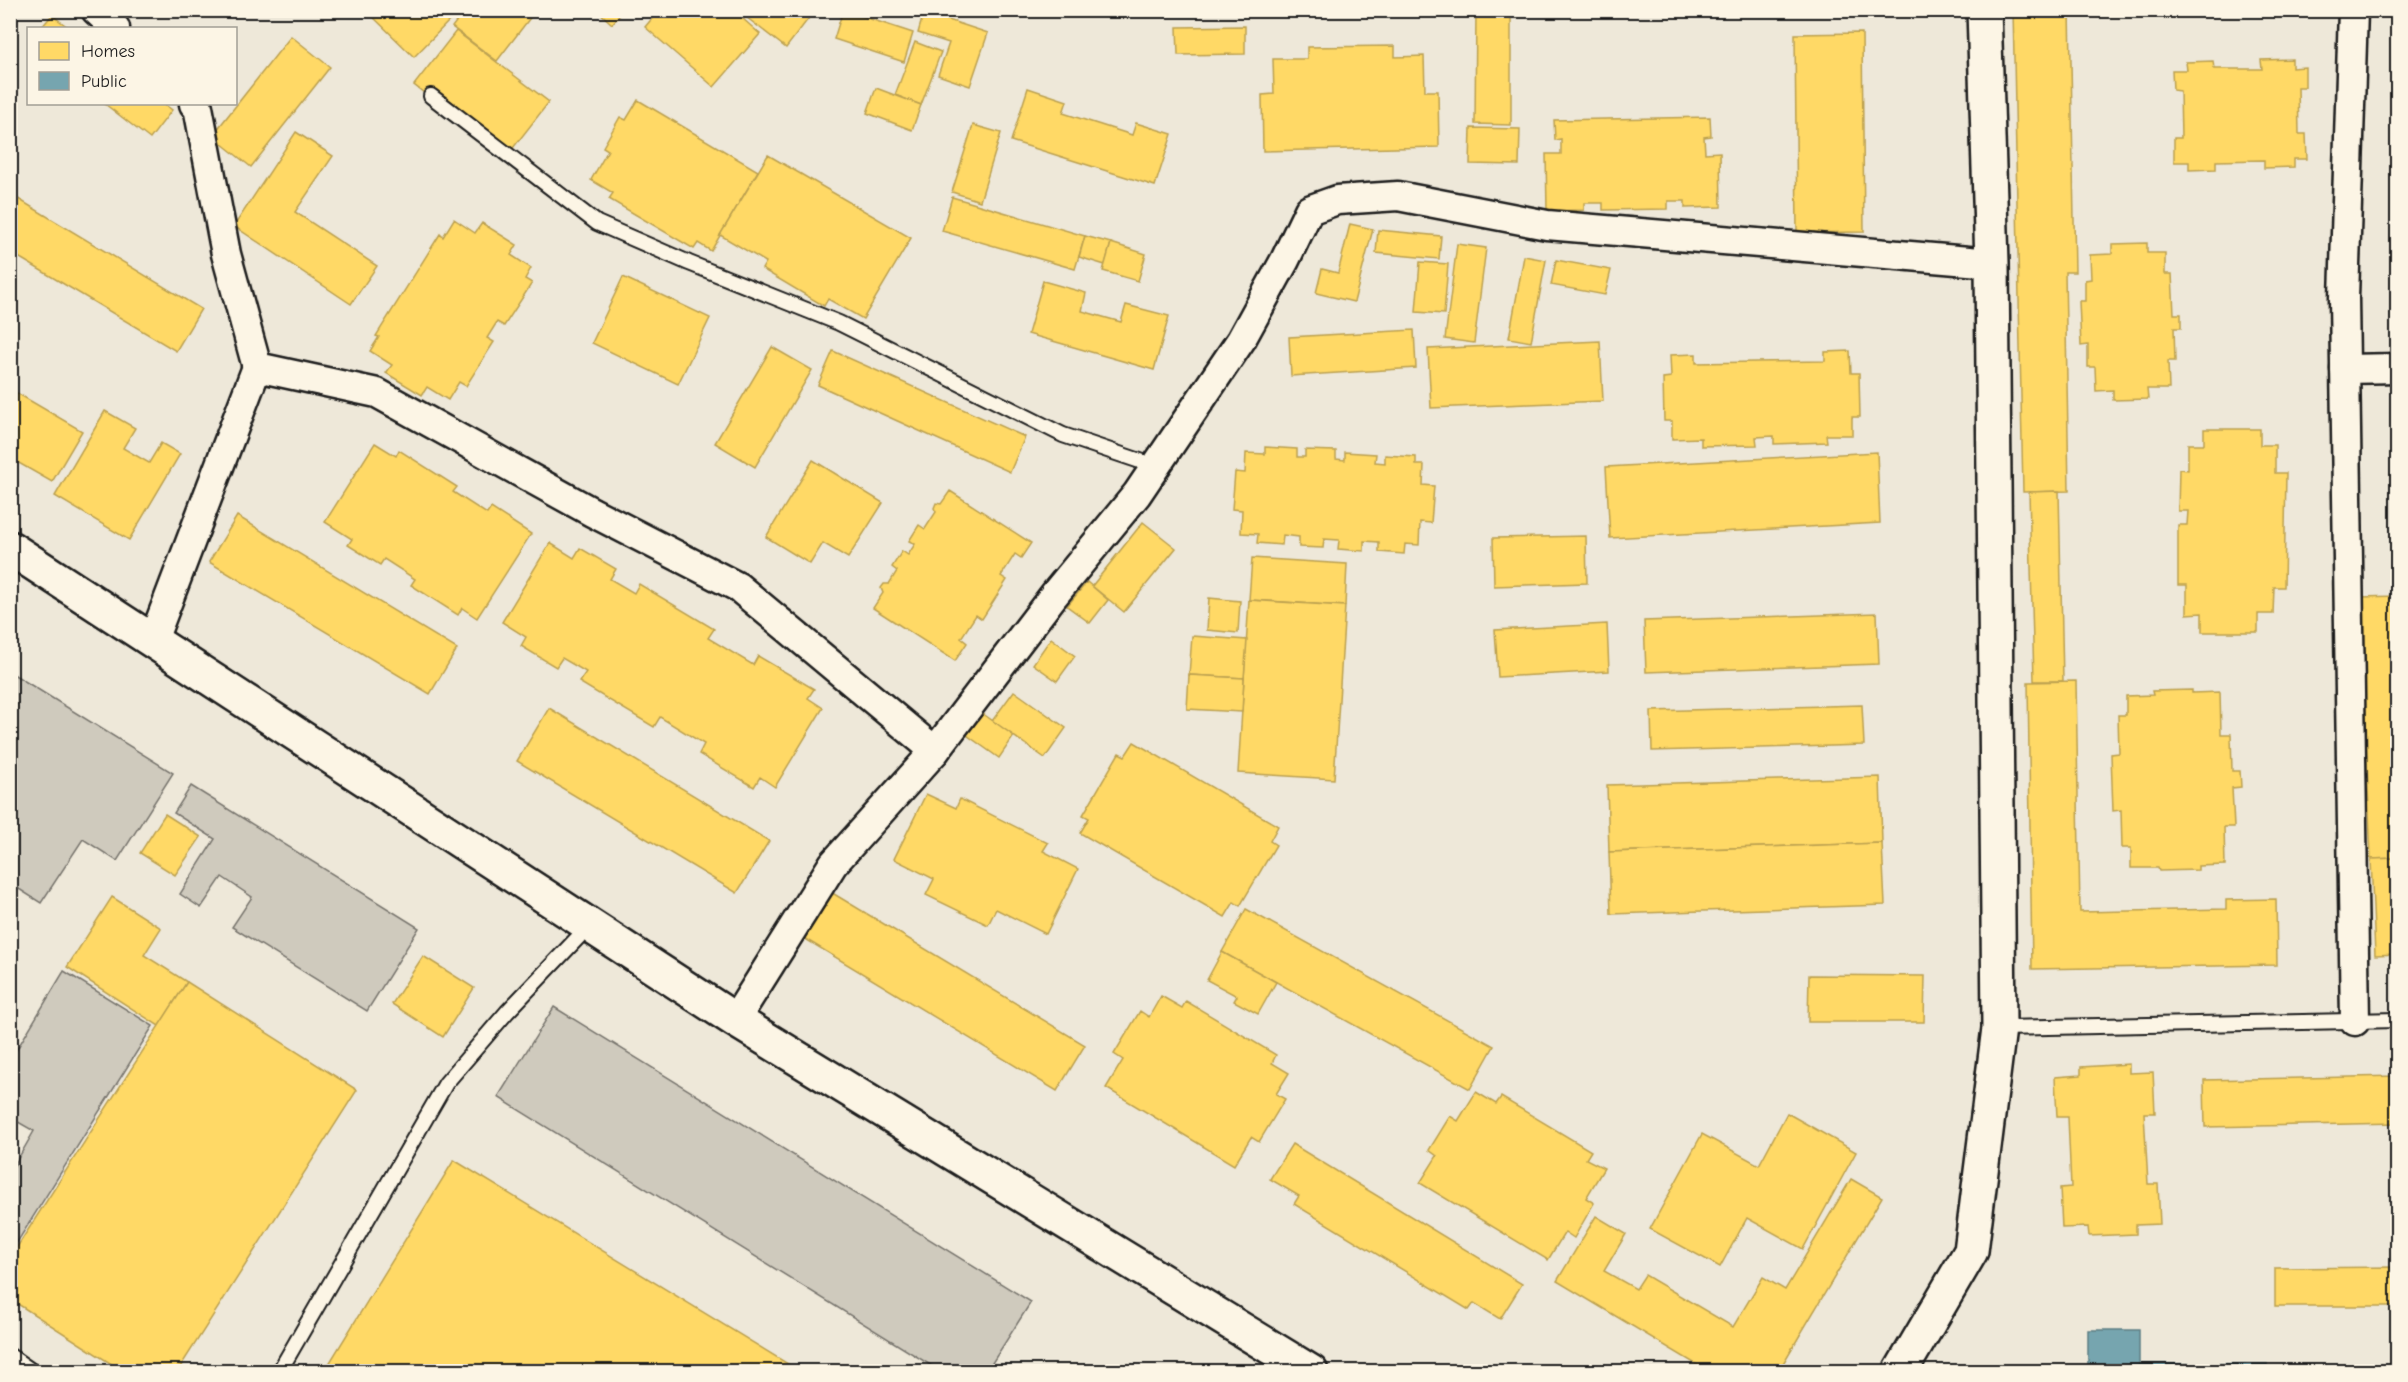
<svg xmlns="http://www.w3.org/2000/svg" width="2408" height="1382" font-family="'Comic Neue',sans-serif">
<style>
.green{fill:#cfcabd;stroke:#76736c;stroke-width:1.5}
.homes{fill:#ffd966;stroke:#bba050;stroke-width:1.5}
.public{fill:#76a5af;stroke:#5b7c83;stroke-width:1.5}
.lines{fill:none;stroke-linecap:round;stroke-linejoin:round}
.lane-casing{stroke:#1c1c1c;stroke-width:18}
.street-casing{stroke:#1c1c1c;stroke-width:33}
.secondary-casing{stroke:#1c1c1c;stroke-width:38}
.lane{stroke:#fcf5e5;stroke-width:14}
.street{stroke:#fcf5e5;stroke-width:28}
.secondary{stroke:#fcf5e5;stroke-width:33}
</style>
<rect width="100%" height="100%" fill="#eee8d9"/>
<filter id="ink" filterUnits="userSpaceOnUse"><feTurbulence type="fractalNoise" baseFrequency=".0167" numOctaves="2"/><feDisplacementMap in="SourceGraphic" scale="12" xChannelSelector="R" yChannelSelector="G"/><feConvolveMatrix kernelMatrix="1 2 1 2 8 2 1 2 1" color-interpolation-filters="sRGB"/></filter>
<g filter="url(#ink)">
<g class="green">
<path d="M 10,672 L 173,773 L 117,861 L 83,839 L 41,903 L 11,884 Z"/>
<path d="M 191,786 L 419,928 L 367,1011 L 232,927 L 252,897 L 222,877 L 201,908 L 180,894 L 215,839 L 174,813 Z"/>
<path d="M 64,971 L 153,1026 L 11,1252 L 11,1171 L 34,1131 L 11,1118 L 11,1059 Z"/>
<path d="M 554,1007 L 1031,1302 L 987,1371 L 940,1371 L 498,1097 Z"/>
</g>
<g class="homes">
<path d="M 366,10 L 440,10 L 450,20 L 414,57 Z"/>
<path d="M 465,10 L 536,10 L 497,61 L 452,27 Z"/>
<path d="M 597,10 L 624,10 L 612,24 Z"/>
<path d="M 659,10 L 733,10 L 760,34 L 714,87 L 645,27 Z"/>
<path d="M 737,10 L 815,10 L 786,48 Z"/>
<path d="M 843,10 L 913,33 L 904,62 L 834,39 Z"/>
<path d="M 1039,10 L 1069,10 L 1069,12 L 1039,14 Z"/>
<path d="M 1476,10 L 1511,10 L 1511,125 L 1475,124 Z"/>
<path d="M 2013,10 L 2070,10 L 2075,272 L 2065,272 L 2069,491 L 2023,492 Z"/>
<path d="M 924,12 L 988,33 L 970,86 L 938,75 L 949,43 L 918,33 Z"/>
<path d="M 52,15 L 69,28 L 41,28 Z"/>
<path d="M 1245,26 L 1245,54 L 1178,55 L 1177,27 Z"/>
<path d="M 456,31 L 549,102 L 506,157 L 414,85 Z"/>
<path d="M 1862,33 L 1864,232 L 1797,233 L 1795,34 Z"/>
<path d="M 291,36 L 330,67 L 251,167 L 212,136 Z"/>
<path d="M 915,42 L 941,52 L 921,105 L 895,95 Z"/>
<path d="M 1395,46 L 1395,57 L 1424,56 L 1425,91 L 1438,91 L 1439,147 L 1263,151 L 1262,95 L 1274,94 L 1273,59 L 1307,59 L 1307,47 Z"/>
<path d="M 2292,59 L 2292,68 L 2305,67 L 2305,87 L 2298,87 L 2299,134 L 2306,134 L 2307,159 L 2294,159 L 2294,167 L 2264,168 L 2264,160 L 2216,161 L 2216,169 L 2189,170 L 2189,162 L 2174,162 L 2174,138 L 2181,138 L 2180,91 L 2173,90 L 2172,70 L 2187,70 L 2186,62 L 2213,61 L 2214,69 L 2262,69 L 2261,60 Z"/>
<path d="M 876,88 L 921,105 L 912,130 L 867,113 Z"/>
<path d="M 1028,88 L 1067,101 L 1063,113 L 1132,135 L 1136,123 L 1172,134 L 1155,186 L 1011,141 Z"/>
<path d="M 638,100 L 758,171 L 711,251 L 698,243 L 694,249 L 609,199 L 613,193 L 591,180 L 608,150 L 603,147 L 620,117 L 626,120 Z"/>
<path d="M 105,104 L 164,104 L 172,110 L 150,139 Z"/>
<path d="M 1710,117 L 1711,136 L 1704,137 L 1705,153 L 1720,152 L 1721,207 L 1685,208 L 1685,201 L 1668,201 L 1668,209 L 1603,210 L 1603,203 L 1584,203 L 1584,210 L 1547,211 L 1546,154 L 1561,154 L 1561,139 L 1555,140 L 1554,120 Z"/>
<path d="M 973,125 L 1001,133 L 980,201 L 952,192 Z"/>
<path d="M 1471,128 L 1520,129 L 1519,165 L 1470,164 Z"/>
<path d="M 296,132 L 333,156 L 295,212 L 377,266 L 351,304 L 234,226 Z"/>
<path d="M 768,155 L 911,238 L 863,319 L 828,299 L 824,306 L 762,269 L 766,262 L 720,235 Z"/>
<path d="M 10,194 L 201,309 L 176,351 L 10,252 Z"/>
<path d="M 952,197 L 1085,236 L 1075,269 L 942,231 Z"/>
<path d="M 454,219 L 475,233 L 482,223 L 517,245 L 511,255 L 531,268 L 525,279 L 532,283 L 504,326 L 497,322 L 487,338 L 494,342 L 466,386 L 459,382 L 448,400 L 427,387 L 422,395 L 386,373 L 392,365 L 370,351 L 379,337 L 376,336 L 440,234 L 443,237 Z"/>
<path d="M 1350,224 L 1373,229 L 1354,302 L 1316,293 L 1322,269 L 1338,273 Z"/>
<path d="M 1378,230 L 1441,236 L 1439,259 L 1376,253 Z"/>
<path d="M 1085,236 L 1111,243 L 1105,265 L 1079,257 Z"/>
<path d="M 1111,243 L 1146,254 L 1138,281 L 1103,271 Z"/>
<path d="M 2147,243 L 2147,253 L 2165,253 L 2165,274 L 2172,274 L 2174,314 L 2181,314 L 2181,328 L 2174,328 L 2175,361 L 2168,361 L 2169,389 L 2147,389 L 2148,399 L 2113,400 L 2113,390 L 2096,391 L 2095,367 L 2088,367 L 2088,345 L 2081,346 L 2079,301 L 2085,301 L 2085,280 L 2091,279 L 2090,255 L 2112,254 L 2112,244 Z"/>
<path d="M 1457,244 L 1486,248 L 1474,343 L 1445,339 Z"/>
<path d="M 1524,256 L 1546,260 L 1531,342 L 1509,338 Z"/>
<path d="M 1556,260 L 1611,270 L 1605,295 L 1551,285 Z"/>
<path d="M 1420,262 L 1448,264 L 1444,314 L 1416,312 Z"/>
<path d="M 623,277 L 710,318 L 678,384 L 592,343 Z"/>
<path d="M 1043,281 L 1086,293 L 1082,311 L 1121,322 L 1126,305 L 1169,316 L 1154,370 L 1028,334 Z"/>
<path d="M 1414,330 L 1416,368 L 1291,376 L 1289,337 Z"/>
<path d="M 1600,341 L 1603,401 L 1431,408 L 1428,349 Z"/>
<path d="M 772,347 L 812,370 L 755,467 L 715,443 Z"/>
<path d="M 833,351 L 1025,437 L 1010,472 L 818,385 Z"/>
<path d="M 1850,351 L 1851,373 L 1859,373 L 1860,417 L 1852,417 L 1852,435 L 1826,435 L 1827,442 L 1774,444 L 1774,436 L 1756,437 L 1757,445 L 1701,446 L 1701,438 L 1672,439 L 1672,421 L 1664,421 L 1663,378 L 1671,377 L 1670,355 L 1696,354 L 1696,363 L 1825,361 L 1825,352 Z"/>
<path d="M 10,389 L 82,431 L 52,482 L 10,458 Z"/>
<path d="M 105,411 L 135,428 L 123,448 L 149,463 L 161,443 L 180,454 L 129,540 L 55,496 Z"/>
<path d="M 2204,429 L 2260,429 L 2260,445 L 2275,445 L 2275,473 L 2286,473 L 2284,587 L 2274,587 L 2273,614 L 2258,614 L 2258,632 L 2202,632 L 2202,613 L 2187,614 L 2187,585 L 2178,585 L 2178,525 L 2187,525 L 2188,511 L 2178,511 L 2179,469 L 2188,470 L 2188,444 L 2204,444 Z"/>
<path d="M 375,443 L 396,456 L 399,450 L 457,487 L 453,492 L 487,514 L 491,508 L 531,534 L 477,618 L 462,608 L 458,615 L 411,585 L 415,579 L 384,559 L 380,565 L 348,545 L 352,539 L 325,522 Z"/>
<path d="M 1265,447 L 1297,449 L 1297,457 L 1305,457 L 1305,450 L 1336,451 L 1336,459 L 1345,460 L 1345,452 L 1376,454 L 1375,462 L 1385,463 L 1385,455 L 1416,457 L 1416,465 L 1424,465 L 1423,485 L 1434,486 L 1431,523 L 1420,522 L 1419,545 L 1405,544 L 1404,554 L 1379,552 L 1379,542 L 1364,541 L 1364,551 L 1338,549 L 1339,540 L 1324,539 L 1323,548 L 1299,547 L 1299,537 L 1283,535 L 1282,545 L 1257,543 L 1258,534 L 1241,533 L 1242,510 L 1232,509 L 1235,472 L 1245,473 L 1246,453 L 1265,454 Z"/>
<path d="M 1877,452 L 1880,523 L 1610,538 L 1606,467 Z"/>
<path d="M 813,460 L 883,503 L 848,558 L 823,543 L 810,564 L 766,537 Z"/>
<path d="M 950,491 L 1031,543 L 1021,558 L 1015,554 L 1001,576 L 1007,580 L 982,619 L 976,615 L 961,638 L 967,643 L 955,661 L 873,608 L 883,593 L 881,588 L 884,584 L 889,584 L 897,571 L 892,567 L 902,551 L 908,555 L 915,544 L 909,541 L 919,525 L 925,529 L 936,512 L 934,508 L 936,503 L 941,504 Z"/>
<path d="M 2059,491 L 2063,681 L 2034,681 L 2029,492 Z"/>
<path d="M 237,516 L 457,649 L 430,694 L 209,562 Z"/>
<path d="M 1143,522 L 1176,548 L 1124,612 L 1092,586 Z"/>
<path d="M 1586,536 L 1587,583 L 1494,586 L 1493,538 Z"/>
<path d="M 550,543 L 574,558 L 580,548 L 616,569 L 610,579 L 634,593 L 639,584 L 714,629 L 708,638 L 753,665 L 758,656 L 814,689 L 808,698 L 823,708 L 775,787 L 760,777 L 754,787 L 699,754 L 704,744 L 660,717 L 654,727 L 579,682 L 586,672 L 562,658 L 556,667 L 521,646 L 526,637 L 502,622 Z"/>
<path d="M 1252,558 L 1347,564 L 1345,606 L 1249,600 Z"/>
<path d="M 1087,582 L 1108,600 L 1090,623 L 1067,606 Z"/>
<path d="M 2398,596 L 2398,858 L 2371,859 L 2360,597 Z"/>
<path d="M 1209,598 L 1240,601 L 1238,633 L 1207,630 Z"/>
<path d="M 1249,600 L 1345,606 L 1334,779 L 1238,773 Z"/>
<path d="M 1877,613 L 1879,664 L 1646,672 L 1644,621 Z"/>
<path d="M 1607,624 L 1609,671 L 1498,677 L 1495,630 Z"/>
<path d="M 1192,636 L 1247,640 L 1244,678 L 1189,675 Z"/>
<path d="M 1051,638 L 1075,656 L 1057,681 L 1033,664 Z"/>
<path d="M 1189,675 L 1244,678 L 1242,712 L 1187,709 Z"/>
<path d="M 2076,681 L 2080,912 L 2226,909 L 2226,900 L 2276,899 L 2277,965 L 2032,969 L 2028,682 Z"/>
<path d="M 2192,690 L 2192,693 L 2220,692 L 2221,734 L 2231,734 L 2232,771 L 2240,771 L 2241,787 L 2232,788 L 2234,827 L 2224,827 L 2225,865 L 2198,866 L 2198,870 L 2159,871 L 2158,868 L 2131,868 L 2131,848 L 2122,848 L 2121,810 L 2113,811 L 2111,754 L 2119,753 L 2118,715 L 2126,715 L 2126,696 L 2153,695 L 2152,691 Z"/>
<path d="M 1014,691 L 1066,728 L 1045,758 L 992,721 Z"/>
<path d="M 1862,705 L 1864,745 L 1652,751 L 1651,711 Z"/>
<path d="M 549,708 L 769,841 L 737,893 L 517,761 Z"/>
<path d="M 979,711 L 1014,736 L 999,758 L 964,733 Z"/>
<path d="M 1134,742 L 1278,826 L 1270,841 L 1276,845 L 1240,906 L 1234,902 L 1225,917 L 1080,833 L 1089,818 L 1083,815 L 1119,753 L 1125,756 Z"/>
<path d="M 1880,777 L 1882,843 L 1609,852 L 1607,785 Z"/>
<path d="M 926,794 L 956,808 L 960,799 L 1048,843 L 1043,851 L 1078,869 L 1046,934 L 996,909 L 988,925 L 926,895 L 934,879 L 894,859 Z"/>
<path d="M 165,814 L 201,837 L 175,875 L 140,853 Z"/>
<path d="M 1882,843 L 1885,905 L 1611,914 L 1609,852 Z"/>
<path d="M 2398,858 L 2398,954 L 2375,955 L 2371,859 Z"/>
<path d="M 829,891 L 1085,1045 L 1057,1091 L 802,937 Z"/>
<path d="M 112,897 L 161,928 L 144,955 L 187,982 L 159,1026 L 67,967 Z"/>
<path d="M 1246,909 L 1494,1046 L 1470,1089 L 1222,952 Z"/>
<path d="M 1222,952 L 1276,982 L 1258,1014 L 1234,1001 L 1237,996 L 1207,980 Z"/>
<path d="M 423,956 L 474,988 L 443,1037 L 392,1004 Z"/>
<path d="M 1809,975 L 1925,976 L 1924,1022 L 1808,1022 Z"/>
<path d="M 187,982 L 357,1090 L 177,1372 L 124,1372 L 10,1299 L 10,1258 Z"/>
<path d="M 1161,996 L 1182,1008 L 1186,1001 L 1276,1055 L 1272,1063 L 1289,1073 L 1276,1094 L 1285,1099 L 1259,1142 L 1251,1137 L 1234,1165 L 1106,1088 L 1123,1060 L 1114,1054 L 1140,1011 L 1149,1017 Z"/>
<path d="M 2129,1064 L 2129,1073 L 2153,1072 L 2155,1113 L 2144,1113 L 2148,1184 L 2158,1184 L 2160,1224 L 2136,1225 L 2136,1234 L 2089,1236 L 2088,1227 L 2062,1228 L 2060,1188 L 2071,1187 L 2068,1117 L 2057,1117 L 2055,1077 L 2081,1075 L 2081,1067 Z"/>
<path d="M 2398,1076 L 2398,1123 L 2205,1127 L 2204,1080 Z"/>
<path d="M 1476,1092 L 1496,1104 L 1501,1097 L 1591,1151 L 1586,1159 L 1604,1168 L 1586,1198 L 1594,1203 L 1574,1238 L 1565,1232 L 1548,1260 L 1420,1183 L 1437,1156 L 1429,1150 L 1450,1116 L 1458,1121 Z"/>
<path d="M 1787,1113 L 1856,1152 L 1803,1249 L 1747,1218 L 1720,1267 L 1650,1229 L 1702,1134 L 1759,1165 Z"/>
<path d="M 1292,1144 L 1522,1284 L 1500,1319 L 1474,1303 L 1469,1310 L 1294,1204 L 1299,1196 L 1270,1179 Z"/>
<path d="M 454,1160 L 801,1372 L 324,1372 Z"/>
<path d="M 1851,1179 L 1882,1197 L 1778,1372 L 1709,1372 L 1557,1281 L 1596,1216 L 1626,1234 L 1604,1271 L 1636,1289 L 1645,1275 L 1733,1327 L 1763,1277 L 1785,1290 Z"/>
<path d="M 2398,1267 L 2398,1306 L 2275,1306 L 2275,1268 Z"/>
</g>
<g class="public">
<rect x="2088" y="1330" width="51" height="42"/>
<rect x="2139" y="1364" width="128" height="8"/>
</g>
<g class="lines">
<g class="lane-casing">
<g id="lane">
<path d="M 431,96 L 597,223 L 689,263 L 839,323 L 1063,435 L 1155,466"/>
<path d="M 1999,1028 L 2398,1020"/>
<path d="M 10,1356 L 33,1372"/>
<path d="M 279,1372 L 446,1083 L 507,1012 L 589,926"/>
</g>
</g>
<g class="street-casing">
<g id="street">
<path d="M 96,10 L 115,28"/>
<path d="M 2353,10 L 2344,298 L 2355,1021"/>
<path d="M 194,104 L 198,107 L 226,254 L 257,367 L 377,393 L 592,512 L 738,587 L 935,751"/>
<path d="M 2345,369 L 2398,368"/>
<path d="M 153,640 L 257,367"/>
<path d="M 735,1020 L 833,864 L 935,751 L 1054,595 L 1137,494 L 1241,340 L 1285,260 L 1309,210 L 1337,200 L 1398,196 L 1547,225 L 1992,263"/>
</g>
</g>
<g class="secondary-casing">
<g id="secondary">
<path d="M 10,548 L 735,1020 L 1311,1372"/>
<path d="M 1900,1372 L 1971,1251 L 1999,1028 L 1992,263 L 1984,10"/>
</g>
</g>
<use href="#lane" class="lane"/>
<use href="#street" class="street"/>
<use href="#secondary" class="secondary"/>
</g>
</g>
<rect width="2408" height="1382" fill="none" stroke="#fcf5e5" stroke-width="36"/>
<rect x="18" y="18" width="2372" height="1346" fill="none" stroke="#1c1c1c" stroke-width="2" filter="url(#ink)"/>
<rect x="27" y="27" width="210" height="78" fill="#fcf5e5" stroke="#a29e95" stroke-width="1.5"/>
<rect x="39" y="42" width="30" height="18" fill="#ffd966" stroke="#a29e95" stroke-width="1.5"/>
<text x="81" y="57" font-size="18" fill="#1c1c1c">Homes</text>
<rect x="39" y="72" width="30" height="18" fill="#76a5af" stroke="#a29e95" stroke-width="1.5"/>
<text x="81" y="87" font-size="18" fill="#1c1c1c">Public</text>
</svg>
